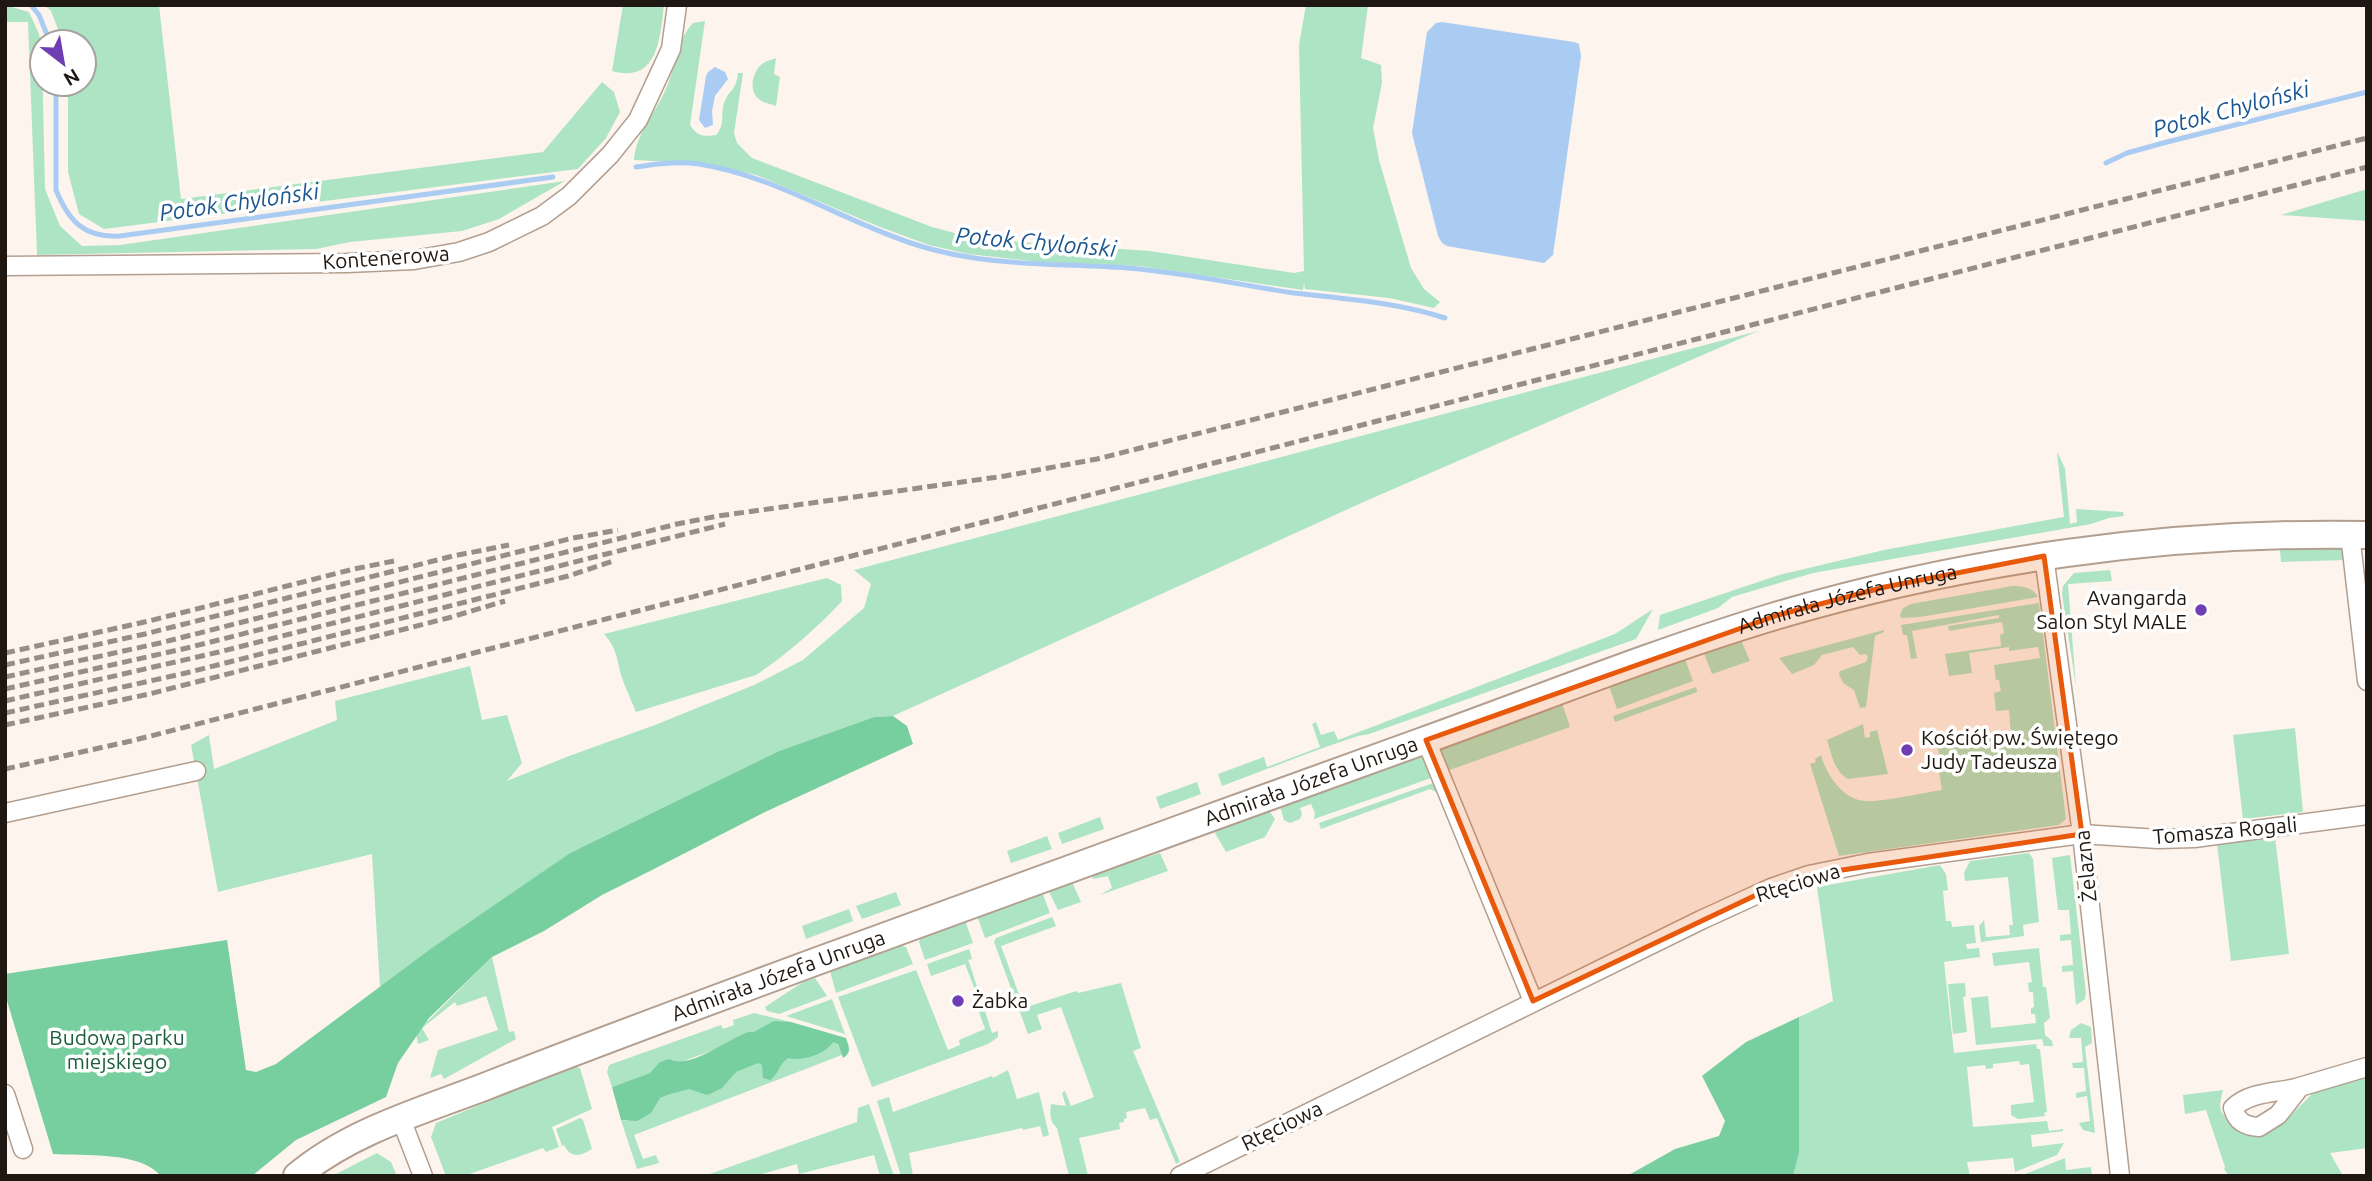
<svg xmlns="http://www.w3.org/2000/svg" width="2372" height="1181" font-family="Ubuntu,sans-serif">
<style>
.green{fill:#ade4c4}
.forest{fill:#77ce9e}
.water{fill:#aaccf2}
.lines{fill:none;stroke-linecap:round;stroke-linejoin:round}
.stream{stroke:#aaccf2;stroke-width:5}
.street-casing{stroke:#b39f8f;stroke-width:21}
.secondary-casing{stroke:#b39f8f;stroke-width:30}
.street{stroke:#fff;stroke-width:18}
.secondary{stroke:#fff;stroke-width:26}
.rail{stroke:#978e88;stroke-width:5;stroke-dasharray:10 5;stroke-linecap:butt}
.marked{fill:#e8590c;fill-opacity:0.2;stroke:#e8590c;stroke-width:5;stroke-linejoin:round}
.poi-dot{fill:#6f3db4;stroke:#fff;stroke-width:2.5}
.labels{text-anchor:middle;stroke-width:7;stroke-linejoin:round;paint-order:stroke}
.street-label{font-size:21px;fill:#1f1812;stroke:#fff}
.poi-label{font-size:21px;fill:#1f1812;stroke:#fff;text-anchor:start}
.park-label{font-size:21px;fill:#1c5d3e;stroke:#fff}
.water-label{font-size:23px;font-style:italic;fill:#1c568f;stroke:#fff}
</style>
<rect width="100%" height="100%" fill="#fdf4ee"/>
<g class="green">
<path d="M 5,5 L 29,12 L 39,34 L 42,56 L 45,189 L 60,226 L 82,246 L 120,245 L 565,181 L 499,219 L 462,231 L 350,242 L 316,249 L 37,255 L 28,22 L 5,22 Z"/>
<path d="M 44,5 L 159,5 L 181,199 L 543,152 L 602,82 L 614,92 L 620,112 L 606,138 L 578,169 L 104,229 L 79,214 L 68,172 L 68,84 L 84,84 L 84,42 L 63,42 L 51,11 Z"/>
<path d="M 623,5 L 664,5 C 660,38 658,84 612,71 Z"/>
<path d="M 1306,5 L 1368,5 L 1361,58 L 1381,65 L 1382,83 L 1373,128 L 1379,160 L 1411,268 L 1424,289 L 1440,302 L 1434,308 L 1389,298 L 1305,289 L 1304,283 L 1303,290 L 1139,266 L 1059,264 L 968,254 L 929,245 L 880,227 L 756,175 L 710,164 L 634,160 C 636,131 658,111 668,84 C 676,63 677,40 693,23 L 705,21 L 690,125 C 697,136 703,137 716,135 C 726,124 720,115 724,103 C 729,89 736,92 738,73 L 743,73 L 734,133 L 737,143 L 752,158 L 932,227 L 977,239 L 1150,251 L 1294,273 L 1304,271 L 1299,45 Z"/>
<path d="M 776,58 L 774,74 L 780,77 L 776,106 C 771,104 764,103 760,100 C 748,92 752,73 761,65 C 765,61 771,60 776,58 Z"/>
<path d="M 2367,189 L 2367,221 L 2281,215 Z"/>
<path d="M 1758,331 L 1368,500 L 893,716 L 874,717 L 779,751 L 570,853 L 380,987 L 372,854 L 218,892 L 191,745 L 209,735 L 214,769 L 337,720 L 335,701 L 470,666 L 482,720 L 507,715 L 522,763 L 507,781 L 569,756 L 655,725 L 754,685 L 803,660 L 864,608 L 871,584 L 854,570 Z"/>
<path d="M 2057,452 L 2065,468 L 2070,524 L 2077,522 L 2076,509 L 2123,512 L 2124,516 L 2109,518 L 2091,524 L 1813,573 L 1732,597 L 1718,608 L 1658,630 L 1660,615 L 1779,575 L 1884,550 L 2064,517 Z"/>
<path d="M 2286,545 L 2341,545 L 2347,560 L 2281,562 L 2280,550 Z"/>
<path d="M 2110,570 L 2112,581 L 2068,584 L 2076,687 L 2062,594 L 2063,586 L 2074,573 Z"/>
<path d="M 827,578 L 841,585 L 842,601 C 816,629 787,654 756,675 L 636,712 C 631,700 625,687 621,675 C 617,658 616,647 604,634 Z"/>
<path d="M 2012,586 C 2022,586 2033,587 2038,597 L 1920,617 L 1901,618 L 1900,615 L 1903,608 L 1911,604 Z"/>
<path d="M 2039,603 L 2066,819 L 2059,825 L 1839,856 L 1810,764 L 1816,762 L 1815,759 L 1821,755 C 1826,774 1843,800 1865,801 C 1884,802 1921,793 1942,790 L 1939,772 L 1942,771 L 1937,744 L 2011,734 L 2009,710 L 1996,711 L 1994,693 L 2001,691 L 1999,680 L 1996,680 L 1994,665 L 2040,658 L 2038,647 L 2009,651 L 2009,647 L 1969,653 L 1972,673 L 1949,676 L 1945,654 L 2001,646 L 2000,635 L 2004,633 L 2002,622 L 1949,631 L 1948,626 L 1999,618 L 1999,615 L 1912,631 L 1917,658 L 1911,659 L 1907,635 L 1903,635 L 1901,625 Z"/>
<path d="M 1653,609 L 1636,639 L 1369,734 L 1358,736 L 1320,749 L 1222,786 L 1218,774 L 1264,757 L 1267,767 L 1320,747 L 1312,724 L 1316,722 L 1321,735 L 1334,731 L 1338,740 L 1615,634 Z"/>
<path d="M 1884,630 L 1884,632 L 1875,636 L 1866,707 L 1860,708 L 1854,690 L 1843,683 L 1839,674 L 1840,671 L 1866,662 L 1868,657 L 1866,654 L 1860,655 L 1853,647 L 1822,655 L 1814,665 L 1792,674 L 1779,658 Z"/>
<path d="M 1741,640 L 1750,661 L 1712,674 L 1704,653 Z"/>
<path d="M 1685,659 L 1693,681 L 1617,709 L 1609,686 L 1612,683 Z"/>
<path d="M 1696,687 L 1697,692 L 1615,722 L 1613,716 Z"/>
<path d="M 1561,700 L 1570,727 L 1447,771 L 1440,752 L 1441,747 Z"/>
<path d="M 1863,724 L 1865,738 L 1870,737 L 1870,732 L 1877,730 L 1888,774 L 1848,779 C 1834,771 1832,755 1827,740 Z"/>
<path d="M 2295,728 L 2303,812 L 2243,819 L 2233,735 Z"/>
<path d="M 1417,753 L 1427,759 L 1434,777 L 1314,819 L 1315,813 L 1311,804 L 1300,808 L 1302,814 L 1300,819 L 1290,823 L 1284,820 L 1279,803 Z"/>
<path d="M 1197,782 L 1201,794 L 1160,809 L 1156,797 Z"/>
<path d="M 1436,782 L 1443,801 L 1441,802 L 1438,793 L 1430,789 L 1321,829 L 1319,823 Z"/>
<path d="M 1264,808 L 1270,812 L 1275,819 L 1265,837 L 1226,852 L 1215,833 L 1218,830 L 1215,826 Z"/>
<path d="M 1100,817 L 1104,829 L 1062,844 L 1058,833 Z"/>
<path d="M 1047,836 L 1052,849 L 1011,863 L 1007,851 Z"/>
<path d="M 2275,837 L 2289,954 L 2231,961 L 2217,844 Z"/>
<path d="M 1160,853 L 1168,871 L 1100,895 L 1112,888 L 1108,876 L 1093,879 L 1091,873 L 1094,870 L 1122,865 Z"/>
<path d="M 2029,853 L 2033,859 L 2039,922 L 2023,925 L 2024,936 L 1981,942 L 1979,926 L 1984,920 L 1986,937 L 2010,935 L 2009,925 L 2013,925 L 2008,877 L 1965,881 L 1964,873 L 1970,861 Z"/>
<path d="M 2070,855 L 2086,993 L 2085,999 L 2076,1005 L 2073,971 L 2062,972 L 2062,966 L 2073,965 L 2071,940 L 2060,941 L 2060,935 L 2071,934 L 2069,910 L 2058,910 L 2052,858 Z"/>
<path d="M 1940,865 L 1946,874 L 1948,890 L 1943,891 L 1946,921 L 1951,921 L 1952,927 L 1974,925 L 1976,943 L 1966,944 L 1967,949 L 1979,948 L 1980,957 L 1944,962 L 1954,1053 L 2036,1044 L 2037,1049 L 2040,1049 L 2047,1112 L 2044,1113 L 2045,1116 L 2018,1119 L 2011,1115 L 2011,1105 L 2034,1102 L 2029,1064 L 2020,1065 L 2019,1061 L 1993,1064 L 1993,1068 L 1986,1069 L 1985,1065 L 1967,1067 L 1973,1127 L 2047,1121 L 2049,1131 L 2063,1129 L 2063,1131 L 2031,1135 L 2032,1147 L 2064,1143 L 2057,1155 L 2015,1172 L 2013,1158 L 1967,1162 L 1970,1176 L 1793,1176 L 1799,1153 L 1799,1017 L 1833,1001 L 1817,887 Z"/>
<path d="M 1072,882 L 1081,902 L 1058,910 L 1047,888 Z"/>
<path d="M 896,892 L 901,905 L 862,919 L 856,906 Z"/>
<path d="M 1042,892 L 1050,913 L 985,938 L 977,916 Z"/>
<path d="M 849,909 L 853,921 L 806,939 L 802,926 Z"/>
<path d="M 1052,917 L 1056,926 L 1001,946 L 1024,1008 L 1076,991 L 1078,993 L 1121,983 L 1141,1048 L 1133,1051 L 1180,1162 L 1176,1164 L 1157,1118 L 1150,1120 L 1145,1108 L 1126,1112 L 1127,1118 L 1124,1119 L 1124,1122 L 1119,1123 L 1120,1129 L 1079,1138 L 1088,1176 L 1069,1176 L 1057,1128 C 1049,1121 1050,1113 1051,1104 L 1066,1106 L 1062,1093 L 1065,1091 L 1071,1106 L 1094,1097 L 1061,1007 L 1037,1015 L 1042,1029 L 1028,1034 L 994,942 L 996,938 Z"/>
<path d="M 962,920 L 966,923 L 973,943 L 925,960 L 919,942 L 921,936 Z"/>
<path d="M 893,944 L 906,947 L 913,964 L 836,993 L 830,971 L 831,967 Z"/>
<path d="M 2039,948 L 2043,987 L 2046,987 L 2050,1018 L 2044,1023 L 2045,1035 L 2052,1041 L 2053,1046 L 2044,1046 L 2042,1039 L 1976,1045 L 1971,998 L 1988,996 L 1991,1028 L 2036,1023 L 2035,1014 L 2031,1014 L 2031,1008 L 2034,1007 L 2033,992 L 2029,992 L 2028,983 L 2032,982 L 2029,962 L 1994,966 L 1992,953 Z"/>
<path d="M 969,949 L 972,959 L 968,960 L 969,962 L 992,1033 L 998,1031 L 998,1037 L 988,1044 L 872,1087 L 838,997 L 916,970 L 948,1050 L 960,1045 L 959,1040 L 985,1029 L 972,992 L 975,990 L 965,964 L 931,976 L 927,964 Z"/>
<path d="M 492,957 L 509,1032 L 514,1031 L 516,1039 L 444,1079 L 441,1074 L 430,1078 L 438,1050 L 498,1030 L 486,996 L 457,1006 L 455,1002 L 422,1028 L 429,1040 L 418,1044 L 416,1033 Z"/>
<path d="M 815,978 L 827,996 L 779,1014 L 767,1011 L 765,1007 L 803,982 Z"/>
<path d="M 1965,983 L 1966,996 L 1963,997 L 1967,1032 L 1953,1034 L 1948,984 Z"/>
<path d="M 832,999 L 845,1034 L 786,1016 Z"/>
<path d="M 754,1013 L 791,1022 L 612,1087 L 607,1072 L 609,1065 L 721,1025 L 723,1029 L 734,1025 L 733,1020 Z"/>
<path d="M 2081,1023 L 2091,1027 L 2092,1043 L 2085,1047 L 2095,1133 L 2083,1130 L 2079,1123 L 2090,1121 L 2087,1096 L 2076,1098 L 2076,1093 L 2086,1091 L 2084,1068 L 2073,1068 L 2072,1063 L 2083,1062 L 2081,1038 L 2069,1038 L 2071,1030 Z"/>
<path d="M 834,1035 L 842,1055 L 634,1135 L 643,1159 L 656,1155 L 659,1163 L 637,1169 L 621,1120 L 628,1121 L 625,1112 L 764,1056 Z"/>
<path d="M 573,1066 L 580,1068 L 592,1109 L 552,1127 L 559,1147 L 546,1152 L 543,1148 L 464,1176 L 446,1176 L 431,1137 L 436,1123 Z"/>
<path d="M 1008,1070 L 1017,1099 L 1039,1092 L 1049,1135 L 1043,1137 L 1040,1126 L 1023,1130 L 1022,1128 L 909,1153 L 913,1176 L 901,1176 L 877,1101 L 889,1097 L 893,1112 L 992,1076 L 993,1078 Z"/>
<path d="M 2367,1072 L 2367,1148 L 2330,1153 L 2343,1176 L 2229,1176 L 2224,1169 L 2225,1167 L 2206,1110 L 2185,1114 L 2183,1095 L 2223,1090 C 2217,1114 2220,1111 2237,1128 L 2271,1127 L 2287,1119 L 2317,1089 Z"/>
<path d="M 869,1104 L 894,1176 L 880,1176 L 874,1155 L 799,1174 L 797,1164 L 755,1176 L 704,1176 L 857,1122 L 858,1108 Z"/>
<path d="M 580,1118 L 583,1120 L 592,1149 C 581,1156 571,1159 564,1145 L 562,1146 L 556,1129 Z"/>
<path d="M 377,1153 L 391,1162 L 397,1176 L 332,1176 Z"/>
<path d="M 2065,1158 L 2066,1170 L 2091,1167 L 2092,1176 L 2020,1176 Z"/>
</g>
<g class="forest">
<path d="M 893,716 L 907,726 L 913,744 L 765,812 L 650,871 L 602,895 L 544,931 L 492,957 L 429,1018 L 398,1063 L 386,1097 L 296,1140 L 252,1176 L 161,1176 C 140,1151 83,1156 53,1154 L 5,994 L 5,974 L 227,940 L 246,1070 L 256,1072 L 276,1064 L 432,948 L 570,853 L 779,751 L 874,717 Z"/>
<path d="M 1799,1017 L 1799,1153 L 1793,1176 L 1627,1176 L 1675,1149 L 1719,1136 L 1725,1121 L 1702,1076 L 1746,1042 Z"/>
<path d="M 774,1021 L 791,1022 L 846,1038 C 849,1047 852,1052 843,1058 L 838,1044 L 833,1042 C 826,1054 801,1062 788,1058 C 779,1064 778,1075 770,1080 L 763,1078 L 762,1065 L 758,1063 L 736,1072 L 722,1088 L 712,1093 L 707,1095 L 689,1089 L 670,1094 L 660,1098 L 651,1113 L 637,1121 L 621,1120 L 612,1087 L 650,1073 L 660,1062 L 669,1059 C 693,1072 740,1028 754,1032 Z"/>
</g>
<g class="water">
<path d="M 1442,22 L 1574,42 L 1579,44 L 1581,56 L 1553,255 L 1544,263 L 1447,246 L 1442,243 L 1438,236 L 1412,133 L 1427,32 L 1436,23 Z"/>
<path d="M 715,67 L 725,72 L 728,79 L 715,96 L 712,111 L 713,125 L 705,128 L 699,120 L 706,76 L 708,72 Z"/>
</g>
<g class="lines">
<g class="stream">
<path d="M 31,5 L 39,15 L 50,42"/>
<path d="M 56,84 L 56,190 C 69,222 85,238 120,236 L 553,177"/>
<path d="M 2106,163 L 2127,153 L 2167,142 L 2367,92"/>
<path d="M 636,167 C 656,164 678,161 699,164 C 776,176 844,222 917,245 C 985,267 1057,263 1127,268 C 1183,272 1239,285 1294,293 C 1346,299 1396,302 1445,318"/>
</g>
<g class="street-casing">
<g id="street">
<path d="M 5,266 L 347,263 L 414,260 L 459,252 L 489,242 L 542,216 L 569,196 L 610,155 L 638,120 L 671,49 L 677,5"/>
<path d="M 2350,534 L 2367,681"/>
<path d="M 2044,556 L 2082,834 L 2120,1176"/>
<path d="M 1426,740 L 1533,1001"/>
<path d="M 5,813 L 196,771"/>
<path d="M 2300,1087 L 2278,1115 L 2259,1127 C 2245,1126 2237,1122 2233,1108 C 2249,1092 2275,1093 2296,1088 C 2320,1081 2343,1074 2367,1067"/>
<path d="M 5,1094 L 23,1149"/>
<path d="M 401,1119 L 423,1176"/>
<path d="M 1180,1176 L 1701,920 L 1771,888 L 1809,875 L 1868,863 L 2082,834 L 2158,839 L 2194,838 L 2367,815"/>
</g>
</g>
<g class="secondary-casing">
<g id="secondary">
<path id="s1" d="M 297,1176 C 349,1132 421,1111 484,1087 C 593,1044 702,1004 812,963 C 1015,889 1217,815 1420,742 C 1537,700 1653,653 1772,617 C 1963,560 2167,531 2367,535"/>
</g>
</g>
<use href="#street" class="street"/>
<use href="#secondary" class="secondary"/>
<g class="rail">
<path d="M 5,653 L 149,621 L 354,569 L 394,561"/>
<path d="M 5,665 L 145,634 L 453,556 L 509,545"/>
<path d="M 5,677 L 160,643 L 573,538 L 618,530"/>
<path d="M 5,689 L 187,648 L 677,524 L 718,516 L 1005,476 L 1097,459 L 2367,138"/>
<path d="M 5,701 L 219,652 L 725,524"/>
<path d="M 5,713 L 186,673 L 568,576 L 613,561"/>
<path d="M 5,725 L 149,694 L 448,618 L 505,601"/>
<path d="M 5,769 L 131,741 L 2367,167"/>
</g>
</g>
<path class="marked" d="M 2044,556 L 2082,834 L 1809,875 L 1771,888 L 1533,1001 L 1426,740 L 1778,615 L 1885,587 Z"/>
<g class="poi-dot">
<circle cx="2201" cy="610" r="7"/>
<circle cx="1907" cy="750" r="7"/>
<circle cx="958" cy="1001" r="7"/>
</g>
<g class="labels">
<g class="street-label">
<text transform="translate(386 258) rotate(-4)" y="7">Kontenerowa</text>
<text dy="7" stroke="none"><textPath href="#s1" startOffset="1657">Admirała Józefa Unruga</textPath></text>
<text dy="7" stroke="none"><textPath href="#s1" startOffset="1090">Admirała Józefa Unruga</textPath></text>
<text transform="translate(2225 831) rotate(-5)" y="7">Tomasza Rogali</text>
<text transform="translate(2086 866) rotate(-96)" y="7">Żelazna</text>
<text transform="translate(1798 883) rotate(-17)" y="7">Rtęciowa</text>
<text dy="7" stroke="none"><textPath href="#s1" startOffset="523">Admirała Józefa Unruga</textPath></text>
<text transform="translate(1282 1126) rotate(-26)" y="7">Rtęciowa</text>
</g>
<g class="poi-label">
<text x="2187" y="605" text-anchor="end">Avangarda<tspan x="2187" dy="24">Salon Styl MALE</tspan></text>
<text x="1921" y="745">Kościół pw. Świętego<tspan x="1921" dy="24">Judy Tadeusza</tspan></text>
<text x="972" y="1008">Żabka</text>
</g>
<g class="park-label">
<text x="117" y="1045">Budowa parku<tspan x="117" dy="24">miejskiego</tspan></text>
</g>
<g class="water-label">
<text transform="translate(2231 109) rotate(-15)" y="8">Potok Chyloński</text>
<text transform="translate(239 202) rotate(-8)" y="8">Potok Chyloński</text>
<text transform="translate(1036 242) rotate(5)" y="8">Potok Chyloński</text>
</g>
</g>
<rect width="2372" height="1181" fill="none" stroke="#1f1812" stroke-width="14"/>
<g transform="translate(63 63) rotate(149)"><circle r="33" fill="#ffffff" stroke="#a5a3a0" stroke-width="2"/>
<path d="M0-5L12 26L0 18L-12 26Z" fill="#6f3db4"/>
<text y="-10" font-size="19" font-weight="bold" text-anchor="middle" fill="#1f1812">N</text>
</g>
</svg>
